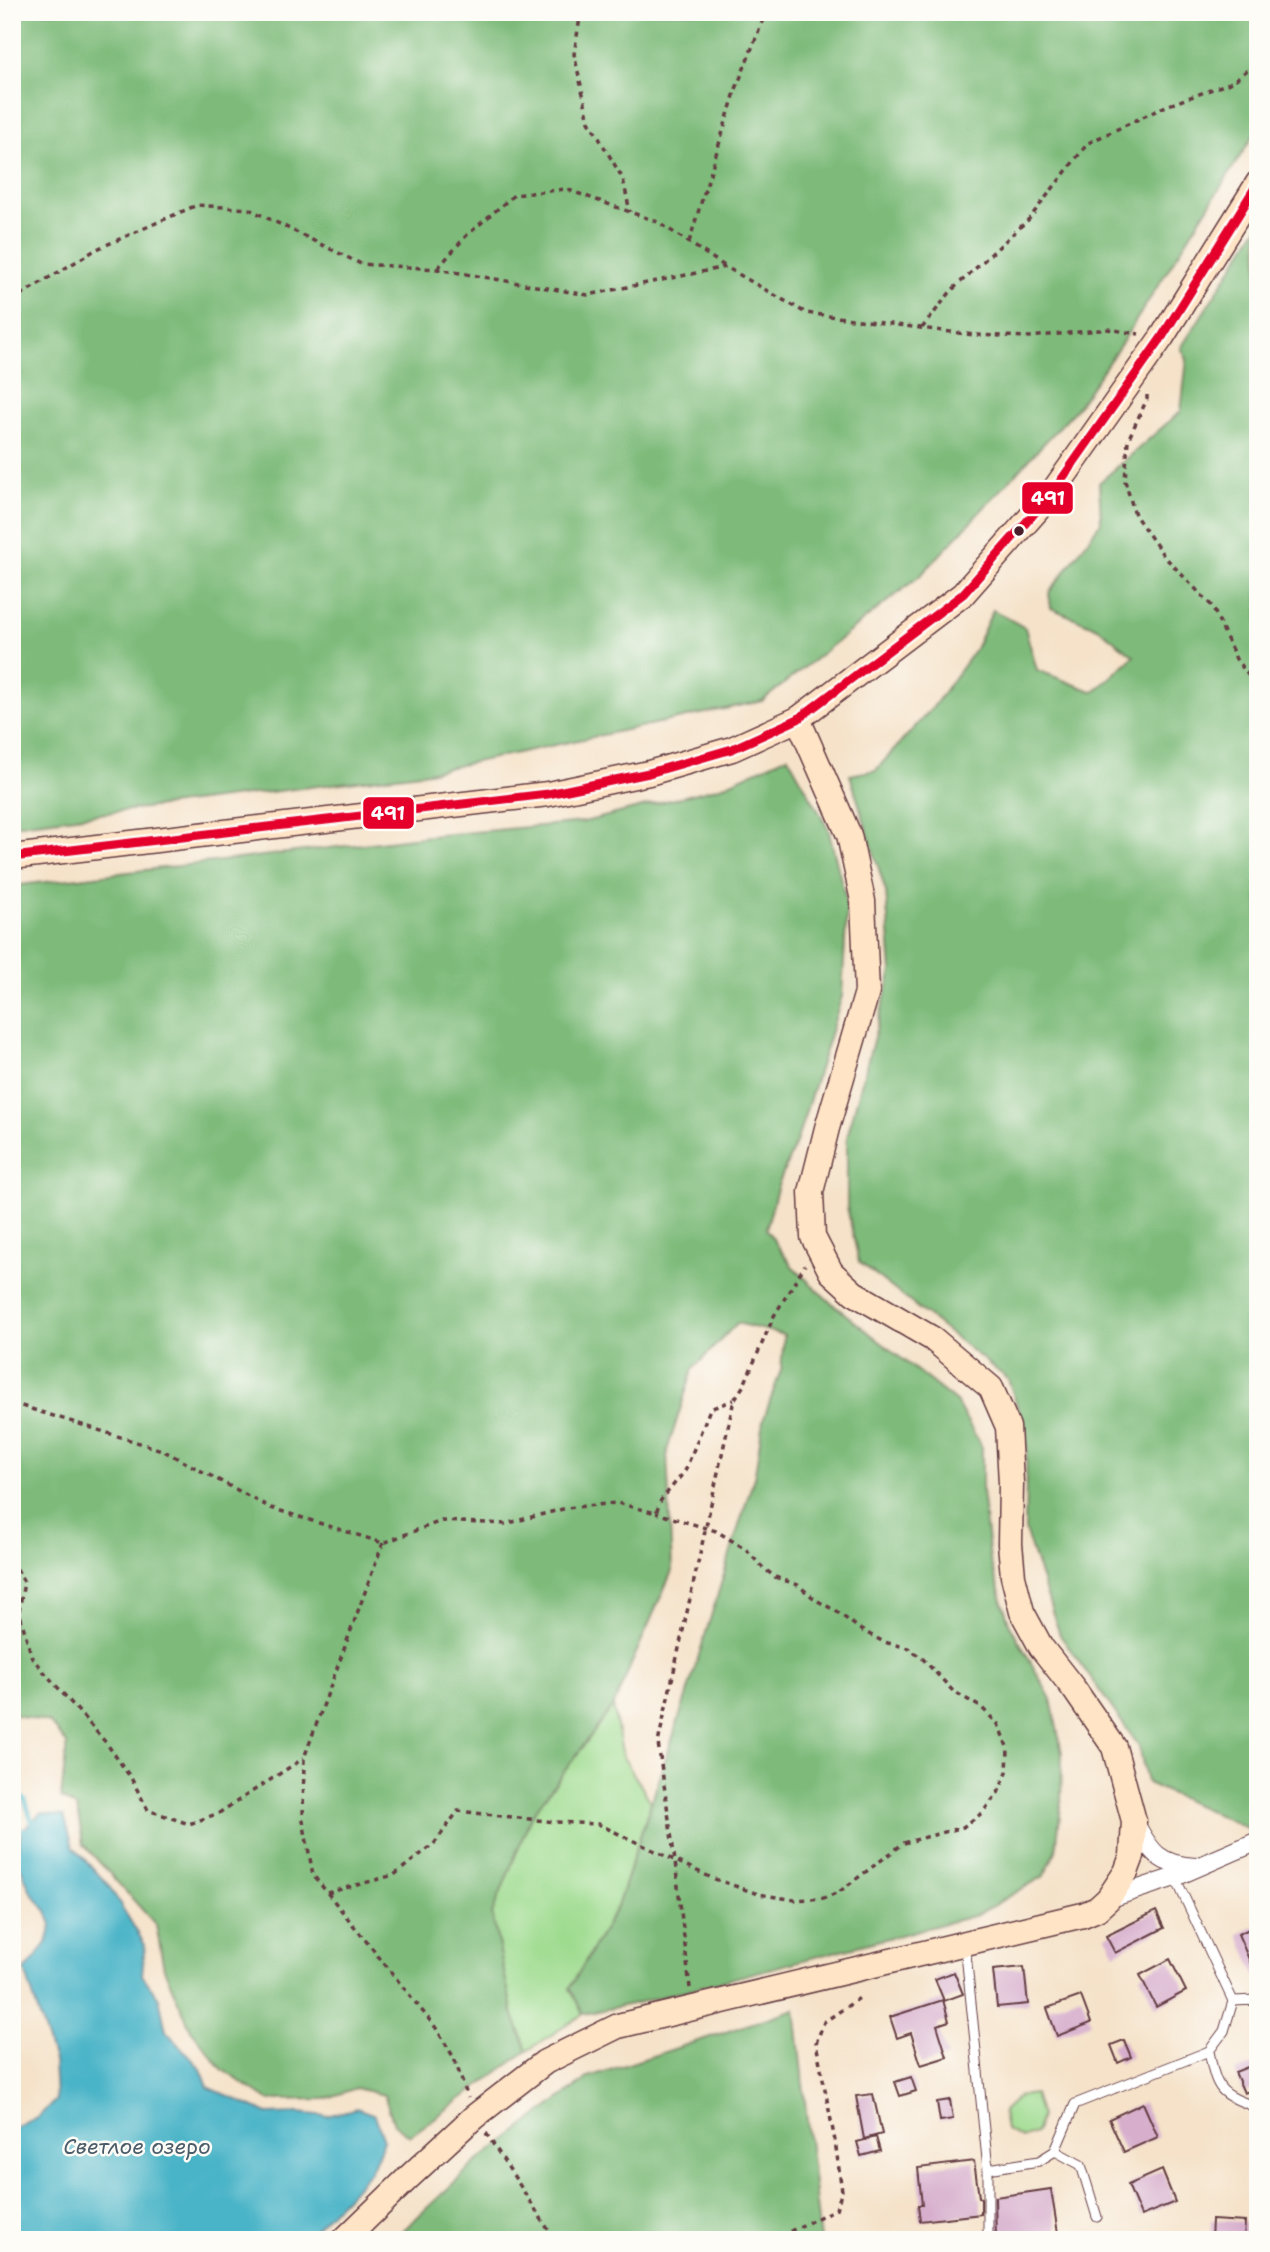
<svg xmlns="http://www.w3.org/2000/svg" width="1270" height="2252" font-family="'Shantell Sans',sans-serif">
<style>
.green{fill:#9edb8f;stroke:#747d5d;stroke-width:2}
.forest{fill:#7ebb7a;stroke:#646d52;stroke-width:2}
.water{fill:#49b4c7;stroke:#4a6a79;stroke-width:2}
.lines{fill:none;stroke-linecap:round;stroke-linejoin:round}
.stream{stroke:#49b4c7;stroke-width:5}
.building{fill:#d7afcd}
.lane-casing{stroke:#643c43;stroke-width:11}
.street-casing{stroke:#643c43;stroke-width:20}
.secondary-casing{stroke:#643c43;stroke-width:27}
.path{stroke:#643c43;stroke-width:3.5;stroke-dasharray:5 5;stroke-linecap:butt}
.lane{stroke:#fff;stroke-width:9}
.street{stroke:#fff;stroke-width:18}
.secondary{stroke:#ffe4c6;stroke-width:24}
.bus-1-casing{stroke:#fdfcf7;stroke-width:14}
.bus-1{stroke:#e4002b;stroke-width:9}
.bus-dot{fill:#4a1f2b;stroke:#fdfcf7;stroke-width:2.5}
.labels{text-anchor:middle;stroke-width:5;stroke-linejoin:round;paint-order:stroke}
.water-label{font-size:21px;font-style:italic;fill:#4a5b69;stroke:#fdfcf7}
.line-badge{stroke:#fdfcf7;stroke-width:2.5}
.badge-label{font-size:19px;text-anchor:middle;font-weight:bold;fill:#fff}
</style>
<rect width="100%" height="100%" fill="#fdfcf7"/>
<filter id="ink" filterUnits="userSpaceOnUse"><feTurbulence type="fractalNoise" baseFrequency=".0143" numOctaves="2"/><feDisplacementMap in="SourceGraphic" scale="14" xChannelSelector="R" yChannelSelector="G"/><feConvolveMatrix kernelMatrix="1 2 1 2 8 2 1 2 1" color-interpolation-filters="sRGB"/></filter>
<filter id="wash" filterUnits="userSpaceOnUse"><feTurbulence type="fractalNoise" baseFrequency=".00686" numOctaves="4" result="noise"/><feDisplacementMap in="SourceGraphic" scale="28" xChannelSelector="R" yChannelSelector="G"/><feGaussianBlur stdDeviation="1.57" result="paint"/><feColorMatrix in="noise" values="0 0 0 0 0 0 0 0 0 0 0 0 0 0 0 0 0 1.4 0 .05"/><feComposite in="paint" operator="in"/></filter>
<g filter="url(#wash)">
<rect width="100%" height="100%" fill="#f5e2c9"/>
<g class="green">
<path d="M 613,1706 L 623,1757 L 651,1802 L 617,1907 L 570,1988 L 583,2014 L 527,2051 L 512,2010 L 492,1914 L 531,1816 Z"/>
<path d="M 1034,2094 L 1041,2117 L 1035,2133 L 1021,2138 L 1006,2130 L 1003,2111 L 1019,2096 Z"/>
</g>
<g class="forest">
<path d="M 12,12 L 1258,12 L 1258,128 L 1121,344 L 1075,410 L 922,574 L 762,701 L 428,772 L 12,825 Z"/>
<path d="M 1258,227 L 1258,1833 L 1147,1783 L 1139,1746 L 1060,1635 L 1025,1530 L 1027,1435 L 1008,1379 L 859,1262 L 847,1207 L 847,1137 L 892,971 L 886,892 L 850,775 L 876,770 L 933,707 L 975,649 L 993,610 L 1025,628 L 1037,670 L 1094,692 L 1134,656 L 1098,628 L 1051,608 L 1049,593 L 1101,522 L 1099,483 L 1181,411 L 1187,359 L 1181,348 Z"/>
<path d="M 788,756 L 828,828 L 847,904 L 842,996 L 797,1140 L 778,1185 L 766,1229 L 792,1266 L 829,1301 L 956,1402 L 982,1447 L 982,1491 L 990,1560 L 1009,1623 L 1051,1699 L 1062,1753 L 1061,1805 L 1056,1851 L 1044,1876 L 977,1915 L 641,2002 L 583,2014 L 570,1988 L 617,1907 L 686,1697 L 755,1474 L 763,1421 L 781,1370 L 784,1335 L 737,1323 L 693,1369 L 667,1451 L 672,1571 L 613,1706 L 531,1816 L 492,1914 L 512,2010 L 527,2051 L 410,2136 L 394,2124 L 384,2095 L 356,2088 L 325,2099 L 268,2100 L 223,2070 L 191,2030 L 164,1969 L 156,1925 L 83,1844 L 77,1808 L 61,1798 L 67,1744 L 50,1723 L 12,1714 L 12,886 L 429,836 L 584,822 L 720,787 Z"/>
<path d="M 795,2009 L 820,2240 L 393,2240 L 475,2163 L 589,2077 Z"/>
</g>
<path class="water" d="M 41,1813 L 64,1816 L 73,1846 L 109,1886 L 145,1945 L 142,1975 L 159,1998 L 166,2031 L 201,2069 L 208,2087 L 268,2114 L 299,2113 L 327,2116 L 357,2108 L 375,2115 L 384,2140 L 371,2171 L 304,2240 L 12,2240 L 12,2128 L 15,2128 L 39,2116 L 56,2100 L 54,2061 L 25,1971 L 47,1943 L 52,1925 L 47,1911 L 31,1892 L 16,1856 L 22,1830 Z"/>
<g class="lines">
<g class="stream">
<path d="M 12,1790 L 25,1800 L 32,1821"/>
<path d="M 12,1825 L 22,1830"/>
</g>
</g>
<g id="blocks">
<g class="building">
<path d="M 1156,1911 L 1164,1928 L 1115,1953 L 1106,1936 Z"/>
<path d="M 1258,1925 L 1258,1980 L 1238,1934 Z"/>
<path d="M 1170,1959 L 1186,1991 L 1156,2007 L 1140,1975 Z"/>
<path d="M 1024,1967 L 1028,2004 L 997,2007 L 993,1970 Z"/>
<path d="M 954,1972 L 963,1994 L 944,2001 L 935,1979 Z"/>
<path d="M 1081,1996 L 1091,2023 L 1057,2036 L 1047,2008 Z"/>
<path d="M 943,2000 L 949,2021 L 937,2025 L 947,2057 L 921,2065 L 911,2033 L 897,2038 L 890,2017 Z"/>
<path d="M 1124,2040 L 1131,2057 L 1118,2063 L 1111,2045 Z"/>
<path d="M 1258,2063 L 1258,2088 L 1244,2093 L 1235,2072 Z"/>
<path d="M 911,2077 L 916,2091 L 900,2096 L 895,2082 Z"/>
<path d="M 873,2094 L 882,2134 L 864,2139 L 856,2096 Z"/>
<path d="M 950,2100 L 953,2119 L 940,2121 L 937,2102 Z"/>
<path d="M 1143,2103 L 1158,2137 L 1124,2152 L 1109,2119 Z"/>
<path d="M 876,2137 L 880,2151 L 861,2156 L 857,2142 Z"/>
<path d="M 974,2161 L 979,2197 L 981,2198 L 981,2214 L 920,2221 L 918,2205 L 922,2205 L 918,2168 Z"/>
<path d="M 1162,2170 L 1175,2202 L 1141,2216 L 1128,2185 Z"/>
<path d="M 1051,2189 L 1059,2240 L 996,2240 L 995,2197 Z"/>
<path d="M 1212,2220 L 1245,2222 L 1244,2240 L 1211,2240 Z"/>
</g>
</g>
</g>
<g filter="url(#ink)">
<use href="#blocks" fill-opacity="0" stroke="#643c43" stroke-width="2"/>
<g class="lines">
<g class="lane-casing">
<g id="lane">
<path d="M 965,1944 L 988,2169 L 988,2239"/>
<path d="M 1233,2001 L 1258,2000"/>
<path d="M 1209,2051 C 1217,2092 1219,2093 1258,2108"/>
<path d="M 1055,2151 L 1081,2165 L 1097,2217"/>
<path d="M 988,2169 L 1039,2161 L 1055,2151 L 1075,2104 L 1209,2051 L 1224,2031 L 1233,2001 L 1175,1877"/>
</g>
</g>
<g class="street-casing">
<g id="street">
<path d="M 1134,1821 C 1150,1852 1160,1866 1196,1867"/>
<path d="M 1108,1899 L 1175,1877 L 1258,1841"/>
</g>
</g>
<g class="secondary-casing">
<g id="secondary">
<path d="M 12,857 L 548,794 L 649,773 L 732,749 L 798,719 L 963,594 L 1052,493 L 1162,337 L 1258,183"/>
<path d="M 344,2240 L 409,2177 L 474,2117 L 545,2062 L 618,2026 L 1083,1915 L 1097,1909 L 1108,1899 L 1126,1872 L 1132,1856 L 1134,1821 L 1114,1747 L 1074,1689 L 1041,1647 L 1022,1612 L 1013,1576 L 1010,1544 L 1011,1483 L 1008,1427 L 991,1388 L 933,1339 L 854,1293 L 831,1272 L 813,1237 L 811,1192 L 827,1128 L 867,992 L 863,901 L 849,835 L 798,719"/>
</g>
</g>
<g class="path">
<path d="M 581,12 L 574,54 L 589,121 L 623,179 L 630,212"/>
<path d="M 689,242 L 736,89 L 766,12"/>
<path d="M 438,268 L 466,236 L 514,195 L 566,189 L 658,222 L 726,267"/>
<path d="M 12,300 L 97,249 L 197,205 L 249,209 L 361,264 L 437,269 L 588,295 L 726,267 L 806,313 L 974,335 L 1029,337 L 1108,329 L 1139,334"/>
<path d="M 922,328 L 952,290 L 1029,219 L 1088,143 L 1166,106 L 1232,82 L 1258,62"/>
<path d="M 1147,395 L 1147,399 L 1128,440 L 1125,481 L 1135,515 L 1164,556 L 1212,606 L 1236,659 L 1258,688"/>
<path d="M 12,1403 L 162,1450 L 271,1508 L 383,1543 L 441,1521 L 505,1524 L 567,1508 L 617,1503 L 656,1513 L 661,1500 L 685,1471 L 710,1409 L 734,1400"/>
<path d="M 383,1543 L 304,1758 L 303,1820 L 313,1875 L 436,2028 L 454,2058 L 468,2098"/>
<path d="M 12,1560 L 24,1582 L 19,1611 L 32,1658 L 107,1744 L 131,1778 L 148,1810 L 189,1824 L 219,1813 L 304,1758"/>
<path d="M 327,1893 L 394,1875 L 434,1844 L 458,1811 L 555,1822 L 598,1824 L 712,1878 L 758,1894 L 795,1900 L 824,1898 L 839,1892 L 904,1843 L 963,1827 L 982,1813 L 998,1793 L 1007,1772 L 1008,1749 L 998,1724 L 982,1708 L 953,1691 L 923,1659 L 908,1648 L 884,1642 L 861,1630 L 836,1611 L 816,1600 L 798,1585 L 775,1577 L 761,1566 L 746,1549 L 716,1531 L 656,1513"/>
<path d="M 690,1988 L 675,1861 L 658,1743 L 734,1400 L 744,1385 L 774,1316 L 805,1265"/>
<path d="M 486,2133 L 555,2240"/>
<path d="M 772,2240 L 836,2209 L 842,2191 L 835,2141 L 816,2043 L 824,2022 L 861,1997"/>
</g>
<use href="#lane" class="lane"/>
<use href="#street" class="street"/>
<use href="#secondary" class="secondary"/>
<g class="bus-1-casing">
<path id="bus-1" d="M 12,857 L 548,794 L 649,773 L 732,749 L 798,719 L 963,594 L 1052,493 L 1162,337 L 1258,183"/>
</g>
<use href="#bus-1" class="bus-1"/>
</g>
</g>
<circle class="bus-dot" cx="1019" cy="531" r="6"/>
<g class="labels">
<g class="water-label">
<text x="137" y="2154">Светлое озеро</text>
</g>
</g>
<g class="line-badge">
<rect x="1021" y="481" width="53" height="34" rx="7" fill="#e4002b"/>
<rect x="362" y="796" width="53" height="34" rx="7" fill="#e4002b"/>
</g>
<g class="badge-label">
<text x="1048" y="505">491</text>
<text x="388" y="820">491</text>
</g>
<rect width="1270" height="2252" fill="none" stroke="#fdfcf7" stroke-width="42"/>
</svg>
